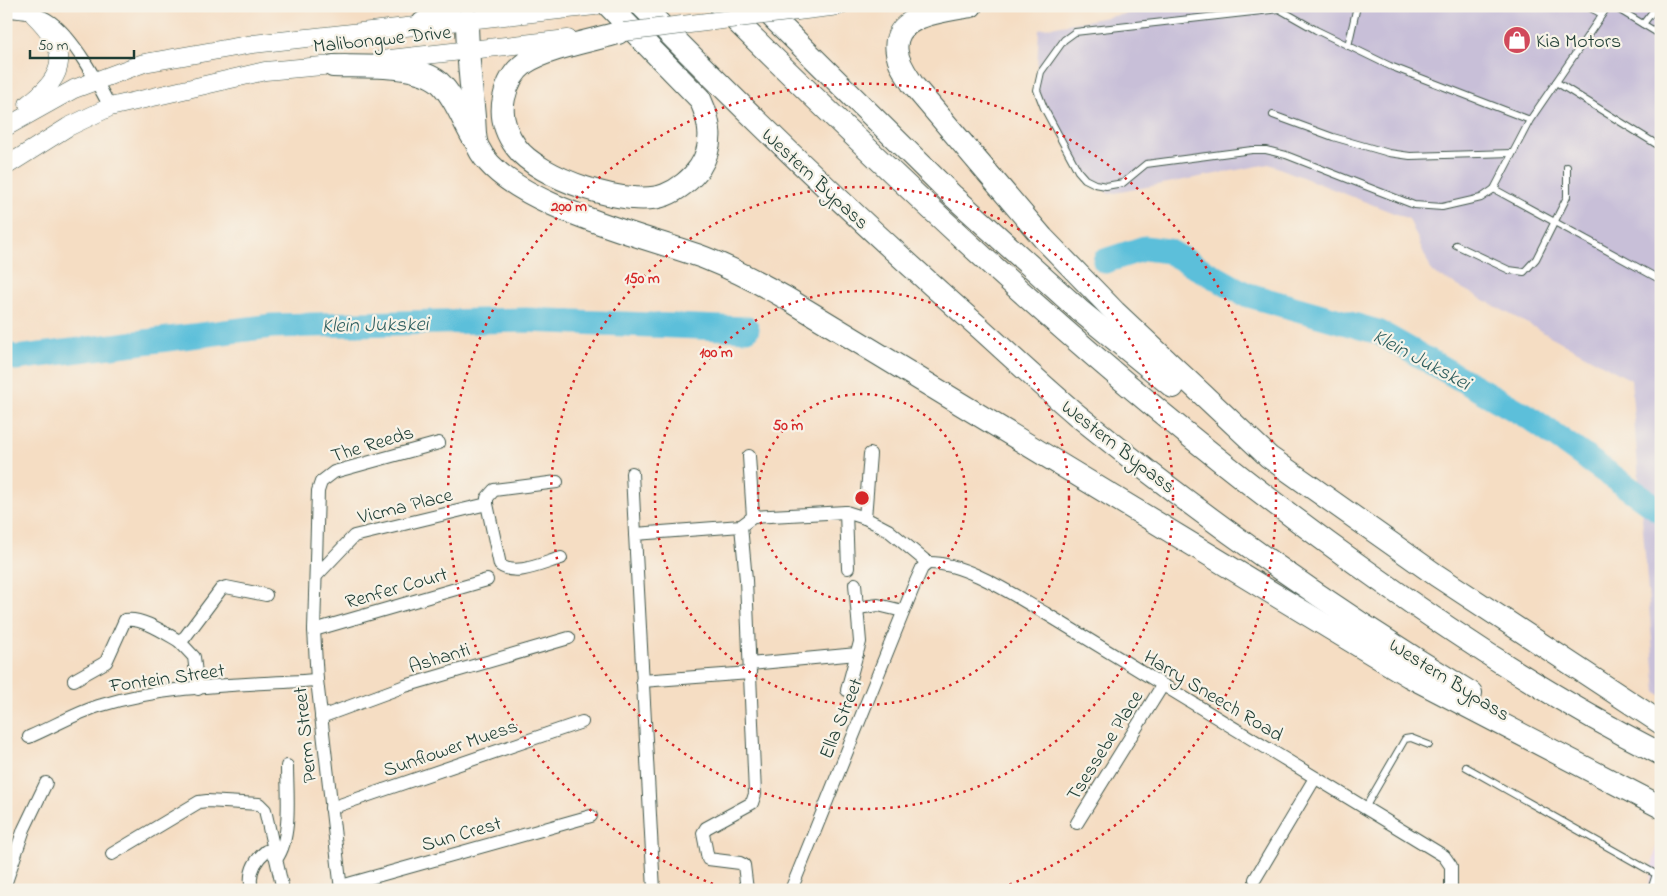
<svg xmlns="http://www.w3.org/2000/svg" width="1667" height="896" font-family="'Indie Flower',sans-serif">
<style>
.built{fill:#e7d2ef}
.industrial{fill:#c8bfd8}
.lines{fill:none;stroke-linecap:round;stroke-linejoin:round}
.river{stroke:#5cbfda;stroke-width:25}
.service-casing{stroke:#3f5549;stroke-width:8}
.minor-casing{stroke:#3f5549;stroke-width:14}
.secondary-casing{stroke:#3f5549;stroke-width:19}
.motorway-casing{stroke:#3f5549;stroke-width:24}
.service{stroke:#fff;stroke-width:6}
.minor{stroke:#fff;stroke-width:12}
.secondary{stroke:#fff;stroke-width:18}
.motorway{stroke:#fff;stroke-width:22}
.secondary-bridge-casing{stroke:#3f5549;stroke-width:19;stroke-linecap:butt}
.secondary-bridge{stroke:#fff;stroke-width:18}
.ring{fill:none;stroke:#d62828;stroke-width:2.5;stroke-dasharray:2.5 5}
.labels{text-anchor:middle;stroke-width:4.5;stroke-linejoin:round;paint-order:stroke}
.street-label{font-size:20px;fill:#1f3d34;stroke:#f7f3e8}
.poi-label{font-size:20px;fill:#1f3d34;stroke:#f7f3e8;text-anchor:start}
.water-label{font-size:21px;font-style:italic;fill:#2e5e5e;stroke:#f7f3e8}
.centre{fill:#d62828;stroke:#f7f3e8;stroke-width:2.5}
.ring-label{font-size:15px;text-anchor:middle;font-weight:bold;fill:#d62828;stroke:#f7f3e8;stroke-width:4.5;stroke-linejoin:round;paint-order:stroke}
</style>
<rect width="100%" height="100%" fill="#f7f3e8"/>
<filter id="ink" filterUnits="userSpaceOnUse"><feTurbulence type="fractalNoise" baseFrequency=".02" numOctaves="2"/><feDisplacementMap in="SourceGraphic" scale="10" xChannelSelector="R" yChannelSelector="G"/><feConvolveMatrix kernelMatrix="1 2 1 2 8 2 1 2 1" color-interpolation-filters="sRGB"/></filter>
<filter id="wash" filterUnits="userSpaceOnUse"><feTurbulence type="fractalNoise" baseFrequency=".0096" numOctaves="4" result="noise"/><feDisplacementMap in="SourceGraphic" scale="20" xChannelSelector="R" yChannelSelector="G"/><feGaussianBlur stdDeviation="1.12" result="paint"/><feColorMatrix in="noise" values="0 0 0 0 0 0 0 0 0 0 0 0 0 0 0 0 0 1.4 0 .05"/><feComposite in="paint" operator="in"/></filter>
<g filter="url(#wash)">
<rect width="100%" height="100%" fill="#f5ddc3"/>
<path class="built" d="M 1656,847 L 1661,850 L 1661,890 L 1648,890 Z"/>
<path class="industrial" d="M 1170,6 L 1661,6 L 1661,695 L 1656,692 L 1631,380 L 1432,272 L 1409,219 L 1269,164 L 1109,194 L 1084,173 L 1036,88 L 1039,29 Z"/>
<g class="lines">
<g class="river">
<path d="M 1105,261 L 1145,248 L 1168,251 L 1245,294 L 1378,332 L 1530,418 L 1661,511"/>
<path d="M 6,354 L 16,358 L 272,326 L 526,320 L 747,329"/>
</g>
</g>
</g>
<g filter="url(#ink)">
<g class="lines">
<g class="service-casing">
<g id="service">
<path d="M 1587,6 L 1602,14"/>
<path d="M 1613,6 L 1661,35"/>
<path d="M 1643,24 L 1657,6"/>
<path d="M 1348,46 L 1357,6"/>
<path d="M 1556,82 L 1661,147"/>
<path d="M 1273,115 L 1333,137 L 1389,153 L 1410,156 L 1512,153"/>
<path d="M 1530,120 L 1390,66 L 1316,30 L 1279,9 L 1075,32 L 1064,40 L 1041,72 L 1037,90 L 1044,108 L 1078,171 L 1085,179 L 1095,184 L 1106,186 L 1123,183 L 1146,164 L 1252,150 L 1266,150 L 1286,155 L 1414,205 L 1442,207 L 1481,198 L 1494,189 L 1530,120 L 1608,6"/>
<path d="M 1494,189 L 1661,280"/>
<path d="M 1456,245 L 1509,270 L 1524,272 L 1536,259 L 1567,197 L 1567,167"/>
<path d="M 1466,767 L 1661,877"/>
<path d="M 1365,808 L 1405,739 L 1411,738 L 1429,745"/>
<path d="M 1651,890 L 1656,874"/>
</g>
</g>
<g class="minor-casing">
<g id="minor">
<path d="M 6,11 C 20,12 39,13 51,22 C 75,40 96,80 110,107"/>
<path d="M 749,456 L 753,517"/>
<path d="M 632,473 L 635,534"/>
<path d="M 557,482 L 494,490 L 487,498 L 487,504 L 500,565 C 516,577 543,563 561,558"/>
<path d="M 846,512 L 848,568"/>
<path d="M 865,518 L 870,454"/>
<path d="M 741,526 L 746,580 L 755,794 L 752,803 L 706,828 L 703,833 L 708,859 L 740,863 L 744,865 L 747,890"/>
<path d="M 928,563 C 965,562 1013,595 1045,613 L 1444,856 L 1451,866 L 1451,890"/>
<path d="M 317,575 L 354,536 L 487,504"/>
<path d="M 858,608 L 878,605 L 903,611"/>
<path d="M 314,630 L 487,580"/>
<path d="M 179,641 L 194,657 L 198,689"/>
<path d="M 750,664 L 857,654"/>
<path d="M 74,680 L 106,662 L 125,620 C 142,617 165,633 179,641 L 185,637 L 221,589 L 226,587 L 266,595"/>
<path d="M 642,681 L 750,673"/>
<path d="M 847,690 L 860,642 L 855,584"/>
<path d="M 321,717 L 405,686 L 569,638"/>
<path d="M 29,737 C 53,727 77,712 102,705 C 171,684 246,685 317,680"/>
<path d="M 331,808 L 582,722"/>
<path d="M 1077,823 L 1162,686"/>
<path d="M 112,854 L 199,802 L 207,801 L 259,804 L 265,810 L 283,890"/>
<path d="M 1255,879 L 1315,778"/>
<path d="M 6,882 L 24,829 L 46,783"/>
<path d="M 341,886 L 591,816"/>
<path d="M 252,890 C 248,874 254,861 266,851 L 271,851 L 277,858 C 292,837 287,792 287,766"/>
<path d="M 341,890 L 317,680 L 314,630 L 318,491 L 321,482 L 334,472 L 439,443"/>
<path d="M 654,890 L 635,534 L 741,526 L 753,517 L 846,512 L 865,518 L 888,530 L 928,563"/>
<path d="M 791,890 L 913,588 L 922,568 L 928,563"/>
</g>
</g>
<g class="secondary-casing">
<g id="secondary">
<path d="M 797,11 L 839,6"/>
<path d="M 381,60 L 568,39"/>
<path d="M 28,104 C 68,75 69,49 34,15"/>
<path d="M 6,127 L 74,89 L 144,63 L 253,44 L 595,6"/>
<path d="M 6,166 L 68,127 L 110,107 L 265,71 L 345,64"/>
</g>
</g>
<g class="motorway-casing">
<g id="motorway">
<path d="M 609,6 L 700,99 C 711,123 714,145 700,167 C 692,179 678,190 665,195 C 629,209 538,178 516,147 C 505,132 500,116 504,98 C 507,84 513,72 525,63 C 545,49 594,40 618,33"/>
<path d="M 642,6 C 751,117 863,225 980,328 C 1012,357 1044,387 1077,415 C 1202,517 1334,610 1471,693"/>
<path d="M 721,6 C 925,208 1134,406 1368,572 C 1461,639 1558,702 1661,754"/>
<path d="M 761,6 L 953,196 L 1079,310 L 1173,387"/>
<path d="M 971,6 C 946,11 890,14 897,53 C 899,65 907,75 913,85 L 1043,238 L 1115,312 L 1269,457 L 1436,575 L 1661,723"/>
<path d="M 467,19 C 467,52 471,84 474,117 C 475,126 474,139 478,147 C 504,204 649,237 705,258 C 733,269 760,283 786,298 L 1409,676 L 1661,807"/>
<path d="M 423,23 L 450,6"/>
<path d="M 333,66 C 362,67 417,63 439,82 C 454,96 463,121 473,138"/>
</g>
</g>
<use href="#service" class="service"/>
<use href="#minor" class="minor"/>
<use href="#secondary" class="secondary"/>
<use href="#motorway" class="motorway"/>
<g class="secondary-bridge-casing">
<path id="secondary-bridge" d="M 624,32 L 797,11"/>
</g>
<use href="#secondary-bridge" class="secondary-bridge"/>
</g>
</g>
<g class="ring">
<circle cx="862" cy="498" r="104"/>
<circle cx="862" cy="498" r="207"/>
<circle cx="862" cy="498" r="311"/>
<path d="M727 889A414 414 0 1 1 997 889"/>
</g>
<defs>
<g id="shop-disc" transform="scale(1.4375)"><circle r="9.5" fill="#d1495b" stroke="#f7f3e8"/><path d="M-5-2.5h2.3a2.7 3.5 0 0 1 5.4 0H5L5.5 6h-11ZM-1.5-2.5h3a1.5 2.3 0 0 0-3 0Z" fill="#fff"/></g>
</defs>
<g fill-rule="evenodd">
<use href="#shop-disc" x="1517" y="40"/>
</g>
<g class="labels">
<g class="street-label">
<text transform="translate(382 38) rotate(-6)" y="7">Malibongwe Drive</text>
<text transform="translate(816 178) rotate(43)" y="7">Western Bypass</text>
<text transform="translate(372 443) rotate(-17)" y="7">The Reeds</text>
<text transform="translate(1119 446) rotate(38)" y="7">Western Bypass</text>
<text transform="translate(405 505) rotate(-14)" y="7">Vicma Place</text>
<text transform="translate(396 587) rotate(-16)" y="7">Renfer Court</text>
<text transform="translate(439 657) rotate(-17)" y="7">Ashanti</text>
<text transform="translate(167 677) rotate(-8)" y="7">Fontein Street</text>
<text transform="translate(1450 679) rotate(32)" y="7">Western Bypass</text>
<text transform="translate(1214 695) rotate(31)" y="7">Harry Sneech Road</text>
<text transform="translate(840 718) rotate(-68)" y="7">Ella Street</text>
<text transform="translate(304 735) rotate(-96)" y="7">Perm Street</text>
<text transform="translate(1104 745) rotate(-58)" y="7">Tsessebe Place</text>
<text transform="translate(450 747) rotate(-19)" y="7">Sunflower Muess</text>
<text transform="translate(461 833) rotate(-16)" y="7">Sun Crest</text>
</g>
<g class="poi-label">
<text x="1536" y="47">Kia Motors</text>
</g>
<g class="water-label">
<text transform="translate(375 324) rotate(-1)" y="7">Klein Jukskei</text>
<text transform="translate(1422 359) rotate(28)" y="7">Klein Jukskei</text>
</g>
</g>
<circle cx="862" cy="498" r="8" class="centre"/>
<g class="ring-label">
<text x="569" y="211">200 m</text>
<text x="642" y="283">150 m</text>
<text x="716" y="357">100 m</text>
<text x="788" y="430">50 m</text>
</g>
<rect width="1667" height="896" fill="none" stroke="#f7f3e8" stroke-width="25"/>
<path d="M30 50v8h104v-8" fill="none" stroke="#1f3d34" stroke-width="2.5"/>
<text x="38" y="50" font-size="15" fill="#1f3d34" stroke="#f7f3e8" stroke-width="4" paint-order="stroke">50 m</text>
</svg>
